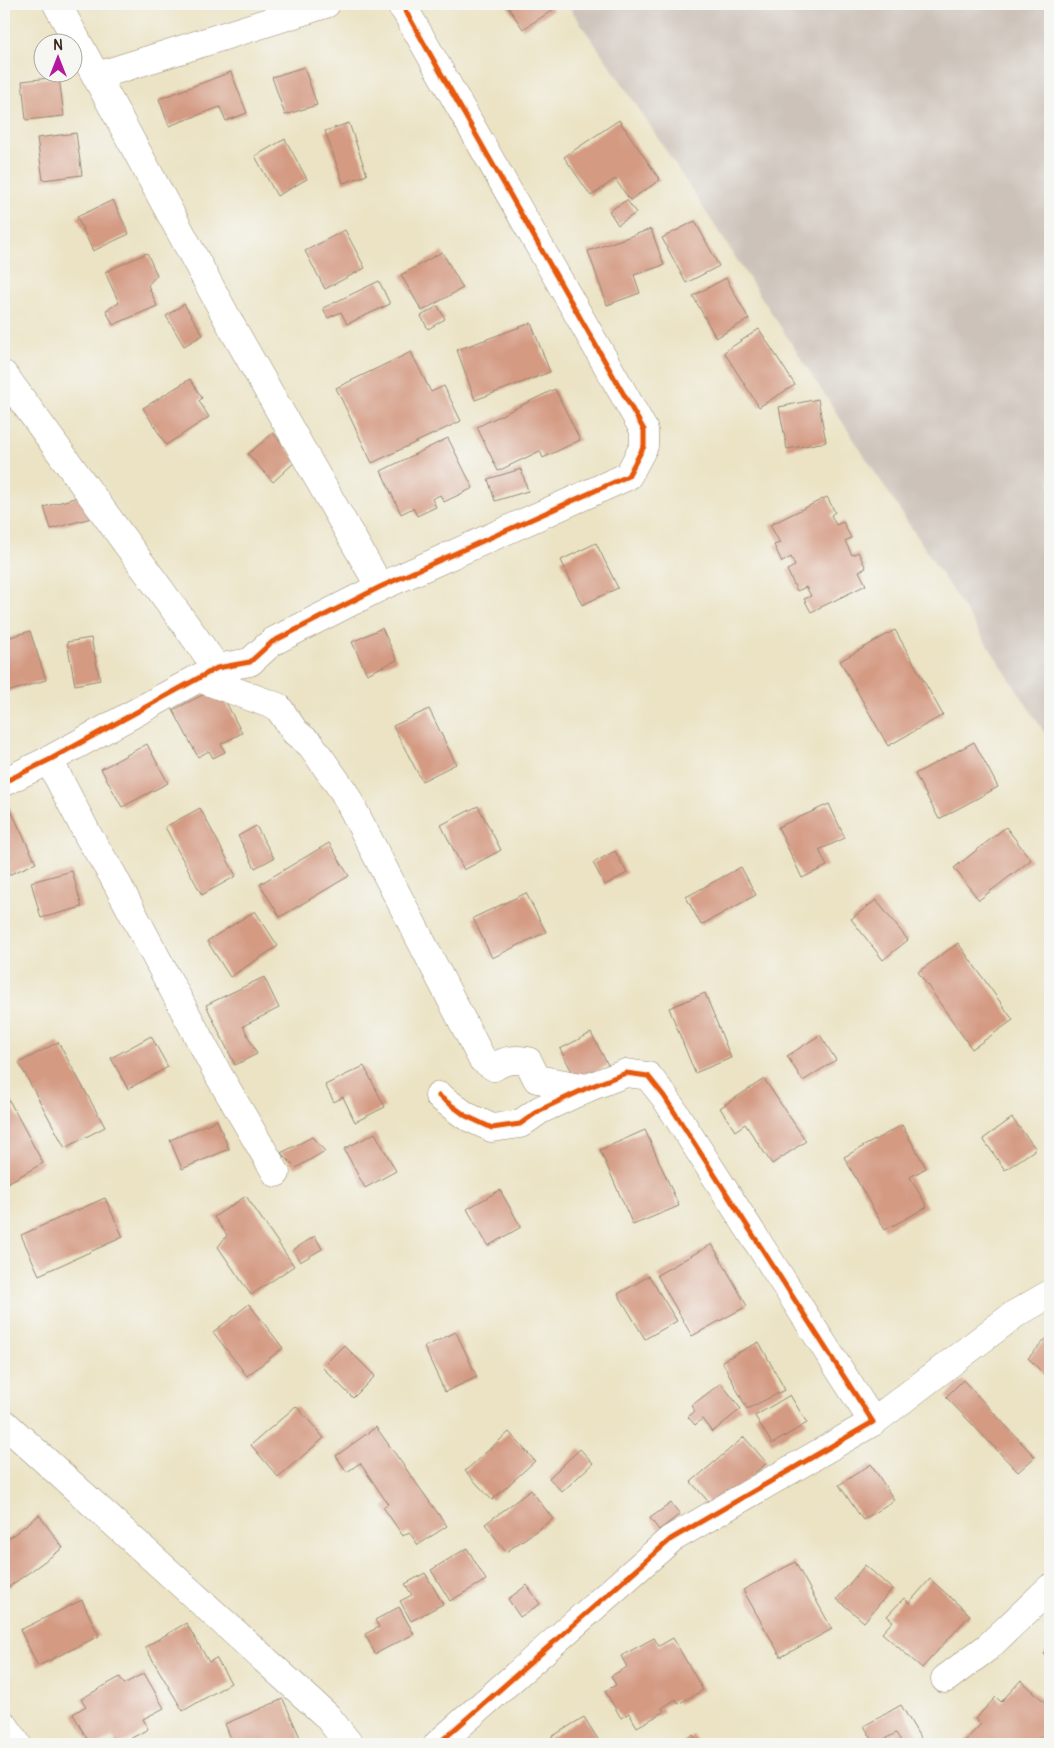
<svg xmlns="http://www.w3.org/2000/svg" width="1054" height="1748" font-family="Pangolin,sans-serif">
<style>
.industrial{fill:#ccc2b9}
.building{fill:#d49a82}
.lines{fill:none;stroke-linecap:round;stroke-linejoin:round}
.minor-casing{stroke:#938671;stroke-width:29}
.minor{stroke:#fff;stroke-width:28}
.cycleway-casing{stroke:#f6f6f2;stroke-width:8}
.cycleway{stroke:#e8590c;stroke-width:5}
</style>
<rect width="100%" height="100%" fill="#f6f6f2"/>
<filter id="ink" filterUnits="userSpaceOnUse"><feTurbulence type="fractalNoise" baseFrequency=".02" numOctaves="2"/><feDisplacementMap in="SourceGraphic" scale="10" xChannelSelector="R" yChannelSelector="G"/><feConvolveMatrix kernelMatrix="1 2 1 2 8 2 1 2 1" color-interpolation-filters="sRGB"/></filter>
<filter id="wash" filterUnits="userSpaceOnUse"><feTurbulence type="fractalNoise" baseFrequency=".0096" numOctaves="4" result="noise"/><feDisplacementMap in="SourceGraphic" scale="20" xChannelSelector="R" yChannelSelector="G"/><feGaussianBlur stdDeviation="1.12" result="paint"/><feColorMatrix in="noise" values="0 0 0 0 0 0 0 0 0 0 0 0 0 0 0 0 0 1.4 0 .05"/><feComposite in="paint" operator="in"/></filter>
<g filter="url(#wash)">
<rect width="100%" height="100%" fill="#ebe3c4"/>
<path class="industrial" d="M 567,4 L 1050,4 L 1050,741 L 624,86 Z"/>
<g id="blocks">
<g class="building">
<path d="M 506,4 L 549,4 L 553,10 L 523,29 Z"/>
<path d="M 304,67 L 317,105 L 285,115 L 272,77 Z"/>
<path d="M 231,72 L 247,113 L 226,121 L 220,107 L 169,126 L 159,99 Z"/>
<path d="M 59,77 L 64,116 L 26,120 L 22,81 Z"/>
<path d="M 619,120 L 660,180 L 630,200 L 615,179 L 591,196 L 564,157 Z"/>
<path d="M 349,123 L 367,175 L 343,183 L 325,131 Z"/>
<path d="M 76,133 L 82,175 L 43,180 L 37,138 Z"/>
<path d="M 285,139 L 307,179 L 277,196 L 255,156 Z"/>
<path d="M 113,200 L 129,234 L 93,251 L 77,217 Z"/>
<path d="M 627,200 L 636,213 L 618,225 L 609,211 Z"/>
<path d="M 695,221 L 719,266 L 686,283 L 662,238 Z"/>
<path d="M 651,229 L 664,265 L 634,275 L 640,293 L 607,305 L 588,251 Z"/>
<path d="M 345,230 L 365,268 L 325,289 L 305,251 Z"/>
<path d="M 442,252 L 463,288 L 422,311 L 401,275 Z"/>
<path d="M 147,253 L 157,275 L 148,285 L 157,306 L 113,325 L 106,310 L 119,303 L 105,272 Z"/>
<path d="M 726,278 L 749,319 L 716,338 L 693,296 Z"/>
<path d="M 379,281 L 390,304 L 347,324 L 341,312 L 328,318 L 323,308 Z"/>
<path d="M 184,304 L 203,335 L 184,346 L 166,316 Z"/>
<path d="M 438,306 L 445,319 L 428,329 L 421,316 Z"/>
<path d="M 531,323 L 550,372 L 475,400 L 457,350 Z"/>
<path d="M 759,329 L 795,385 L 759,407 L 724,352 Z"/>
<path d="M 411,352 L 431,392 L 444,386 L 461,421 L 372,463 L 336,388 Z"/>
<path d="M 190,379 L 202,398 L 199,401 L 209,417 L 166,445 L 143,408 Z"/>
<path d="M 555,389 L 580,440 L 543,458 L 540,451 L 498,471 L 477,427 Z"/>
<path d="M 818,399 L 826,442 L 787,449 L 779,407 Z"/>
<path d="M 273,433 L 297,460 L 273,482 L 248,454 Z"/>
<path d="M 448,438 L 473,488 L 444,502 L 440,495 L 432,499 L 436,507 L 417,516 L 413,508 L 401,514 L 381,471 Z"/>
<path d="M 521,469 L 528,491 L 495,501 L 488,479 Z"/>
<path d="M 88,494 L 95,517 L 51,529 L 44,507 Z"/>
<path d="M 827,497 L 835,512 L 831,515 L 836,525 L 843,522 L 851,538 L 845,541 L 852,555 L 858,552 L 866,568 L 859,571 L 866,585 L 811,612 L 804,599 L 811,596 L 806,587 L 797,591 L 787,570 L 795,566 L 791,557 L 782,562 L 774,545 L 780,543 L 770,525 Z"/>
<path d="M 596,543 L 618,588 L 582,605 L 561,560 Z"/>
<path d="M 382,628 L 397,660 L 367,674 L 352,642 Z"/>
<path d="M 895,630 L 943,715 L 888,746 L 840,661 Z"/>
<path d="M 30,631 L 46,680 L 4,693 L 4,639 Z"/>
<path d="M 91,638 L 100,680 L 75,685 L 67,642 Z"/>
<path d="M 218,687 L 242,733 L 221,744 L 225,752 L 213,758 L 209,751 L 198,757 L 173,710 Z"/>
<path d="M 429,709 L 456,764 L 422,781 L 393,726 Z"/>
<path d="M 974,742 L 998,787 L 939,819 L 915,774 Z"/>
<path d="M 147,744 L 168,783 L 122,807 L 101,769 Z"/>
<path d="M 7,802 L 36,863 L 4,877 L 4,804 Z"/>
<path d="M 829,804 L 845,838 L 819,850 L 827,866 L 802,878 L 778,827 Z"/>
<path d="M 478,806 L 501,850 L 464,870 L 441,825 Z"/>
<path d="M 200,808 L 236,876 L 202,895 L 165,827 Z"/>
<path d="M 256,826 L 274,858 L 255,868 L 238,836 Z"/>
<path d="M 1006,827 L 1031,860 L 979,900 L 954,868 Z"/>
<path d="M 329,843 L 349,876 L 280,917 L 260,884 Z"/>
<path d="M 615,851 L 627,873 L 605,885 L 593,863 Z"/>
<path d="M 741,867 L 756,895 L 701,925 L 686,897 Z"/>
<path d="M 72,871 L 82,907 L 41,918 L 31,882 Z"/>
<path d="M 526,893 L 546,932 L 492,958 L 473,918 Z"/>
<path d="M 876,900 L 908,940 L 883,960 L 851,919 Z"/>
<path d="M 255,911 L 278,946 L 230,977 L 207,941 Z"/>
<path d="M 958,943 L 1013,1020 L 972,1049 L 918,972 Z"/>
<path d="M 264,977 L 279,1008 L 243,1026 L 257,1054 L 235,1065 L 206,1005 Z"/>
<path d="M 705,993 L 731,1058 L 695,1073 L 669,1008 Z"/>
<path d="M 591,1033 L 608,1065 L 577,1081 L 560,1049 Z"/>
<path d="M 820,1035 L 836,1060 L 803,1081 L 787,1056 Z"/>
<path d="M 151,1036 L 168,1067 L 128,1089 L 111,1058 Z"/>
<path d="M 58,1042 L 105,1127 L 65,1148 L 19,1063 Z"/>
<path d="M 364,1066 L 385,1107 L 355,1122 L 343,1097 L 334,1102 L 325,1085 Z"/>
<path d="M 764,1079 L 806,1141 L 772,1164 L 745,1124 L 735,1131 L 720,1108 Z"/>
<path d="M 4,1091 L 43,1163 L 4,1185 Z"/>
<path d="M 1012,1118 L 1036,1149 L 1005,1170 L 983,1139 Z"/>
<path d="M 217,1120 L 229,1149 L 182,1169 L 170,1140 Z"/>
<path d="M 902,1125 L 926,1168 L 910,1177 L 927,1207 L 885,1230 L 844,1157 Z"/>
<path d="M 645,1130 L 679,1206 L 633,1225 L 600,1150 Z"/>
<path d="M 375,1133 L 396,1171 L 365,1188 L 344,1149 Z"/>
<path d="M 312,1137 L 325,1151 L 296,1168 L 281,1153 Z"/>
<path d="M 500,1190 L 521,1227 L 488,1246 L 467,1209 Z"/>
<path d="M 246,1196 L 294,1266 L 251,1295 L 218,1247 L 227,1235 L 214,1217 Z"/>
<path d="M 105,1198 L 123,1237 L 39,1275 L 21,1235 Z"/>
<path d="M 315,1236 L 322,1249 L 300,1262 L 293,1250 Z"/>
<path d="M 712,1244 L 747,1306 L 692,1336 L 657,1275 Z"/>
<path d="M 649,1276 L 677,1321 L 645,1339 L 618,1294 Z"/>
<path d="M 249,1304 L 283,1348 L 247,1376 L 213,1332 Z"/>
<path d="M 456,1332 L 477,1377 L 445,1392 L 424,1347 Z"/>
<path d="M 1050,1335 L 1050,1380 L 1028,1358 Z"/>
<path d="M 759,1342 L 785,1390 L 747,1409 L 722,1361 Z"/>
<path d="M 344,1345 L 375,1376 L 353,1398 L 322,1367 Z"/>
<path d="M 963,1380 L 1035,1457 L 1018,1472 L 946,1397 Z"/>
<path d="M 721,1383 L 741,1409 L 712,1432 L 702,1419 L 695,1425 L 688,1417 L 695,1411 L 691,1406 Z"/>
<path d="M 790,1395 L 807,1423 L 772,1444 L 755,1416 Z"/>
<path d="M 296,1406 L 324,1438 L 278,1477 L 251,1445 Z"/>
<path d="M 376,1427 L 447,1526 L 418,1545 L 409,1532 L 403,1536 L 383,1507 L 388,1504 L 360,1463 L 347,1472 L 336,1456 Z"/>
<path d="M 509,1432 L 535,1461 L 492,1500 L 465,1471 Z"/>
<path d="M 744,1437 L 767,1463 L 714,1508 L 691,1482 Z"/>
<path d="M 580,1449 L 593,1463 L 562,1492 L 549,1478 Z"/>
<path d="M 871,1464 L 894,1500 L 863,1520 L 839,1485 Z"/>
<path d="M 531,1490 L 553,1519 L 506,1552 L 485,1524 Z"/>
<path d="M 671,1503 L 680,1514 L 659,1530 L 650,1518 Z"/>
<path d="M 39,1515 L 63,1548 L 6,1589 L 4,1586 L 4,1542 Z"/>
<path d="M 467,1548 L 486,1580 L 450,1601 L 431,1570 Z"/>
<path d="M 795,1562 L 832,1629 L 781,1657 L 743,1590 Z"/>
<path d="M 865,1565 L 892,1589 L 864,1622 L 837,1599 Z"/>
<path d="M 425,1573 L 443,1604 L 411,1621 L 400,1601 L 412,1595 L 405,1584 Z"/>
<path d="M 930,1579 L 970,1615 L 922,1668 L 882,1633 L 893,1621 L 887,1616 L 904,1598 L 909,1603 Z"/>
<path d="M 527,1585 L 540,1604 L 520,1617 L 508,1599 Z"/>
<path d="M 82,1600 L 99,1636 L 38,1666 L 20,1630 Z"/>
<path d="M 399,1607 L 414,1634 L 375,1654 L 365,1634 L 379,1627 L 375,1620 Z"/>
<path d="M 186,1623 L 209,1662 L 216,1658 L 231,1683 L 183,1711 L 145,1647 Z"/>
<path d="M 654,1638 L 659,1646 L 673,1638 L 703,1690 L 678,1704 L 676,1699 L 662,1708 L 664,1712 L 637,1727 L 629,1713 L 621,1718 L 605,1691 L 616,1685 L 611,1676 L 627,1667 L 621,1656 Z"/>
<path d="M 1050,1650 L 1050,1664 L 1044,1653 Z"/>
<path d="M 144,1673 L 164,1708 L 143,1719 L 148,1729 L 121,1744 L 117,1744 L 112,1737 L 99,1744 L 90,1744 L 73,1714 L 86,1706 L 81,1699 L 120,1677 L 124,1684 Z"/>
<path d="M 1021,1680 L 1050,1707 L 1050,1726 L 1034,1744 L 969,1744 L 965,1741 L 981,1724 L 975,1719 L 996,1697 L 1001,1702 Z"/>
<path d="M 283,1699 L 303,1744 L 233,1744 L 225,1724 Z"/>
<path d="M 901,1705 L 924,1744 L 903,1744 L 896,1733 L 875,1744 L 864,1726 Z"/>
<path d="M 584,1717 L 601,1744 L 540,1744 Z"/>
<path d="M 693,1735 L 699,1744 L 680,1744 Z"/>
</g>
</g>
</g>
<g filter="url(#ink)">
<use href="#blocks" fill-opacity="0" stroke="#938671" stroke-width="1"/>
<g class="lines">
<g class="minor-casing">
<g id="minor">
<path d="M 57,4 L 233,329 L 380,587"/>
<path d="M 97,76 L 326,4"/>
<path d="M 4,375 L 217,668"/>
<path d="M 199,678 L 278,707 L 295,732 L 311,745 L 344,792 L 482,1059 L 494,1067 C 507,1059 515,1059 528,1061 L 537,1079 L 587,1088"/>
<path d="M 49,760 L 89,837 L 112,874 L 218,1074 L 276,1173"/>
<path d="M 4,782 L 49,760 L 217,668 L 250,662 L 272,642 L 380,587 L 628,476 L 644,446 L 644,430 L 405,10 L 400,4"/>
<path d="M 873,1422 L 1015,1314 L 1050,1294"/>
<path d="M 4,1423 L 327,1716 L 349,1744"/>
<path d="M 945,1679 L 988,1647 L 1050,1588"/>
<path d="M 4,1725 L 17,1744"/>
<path d="M 438,1744 L 671,1539 L 873,1422 L 664,1096 L 648,1076 L 626,1073 L 587,1088 L 540,1110 L 520,1124 L 492,1128 L 466,1116 L 439,1096"/>
</g>
</g>
<use href="#minor" class="minor"/>
<g class="cycleway-casing">
<g id="cycleway">
<path d="M 4,782 L 49,760 L 217,668 L 250,662 L 272,642 L 380,587 L 628,476 L 644,446 L 644,430 L 405,10 L 400,4"/>
<path d="M 438,1744 L 671,1539 L 873,1422 L 664,1096 L 648,1076 L 626,1073 L 587,1088 L 540,1110 L 520,1124 L 492,1128 L 466,1116 L 439,1096"/>
</g>
</g>
<use href="#cycleway" class="cycleway"/>
</g>
</g>
<rect width="1054" height="1748" fill="none" stroke="#f6f6f2" stroke-width="20"/>
<g transform="translate(58 58)"><circle r="24" fill="#f6f6f2" stroke="#aba49d"/>
<path d="M0-4L9 19L0 12L-9 19Z" fill="#b5179e"/>
<text y="-8" font-size="14" font-weight="bold" text-anchor="middle" fill="#3b2a1e">N</text>
</g>
</svg>
